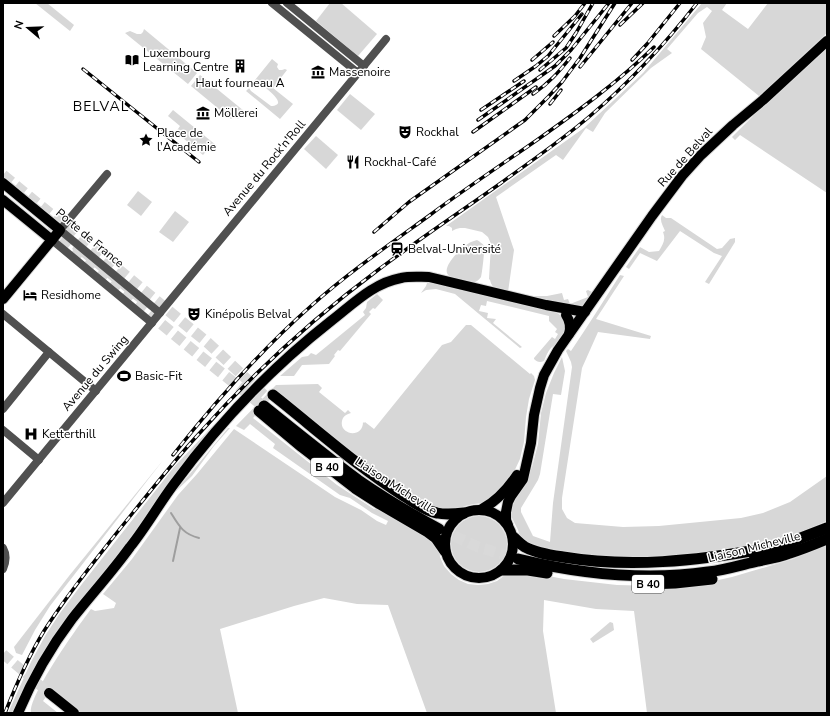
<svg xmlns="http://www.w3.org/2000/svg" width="830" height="716" font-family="'Nunito Sans',sans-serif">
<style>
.green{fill:#d7d7d7}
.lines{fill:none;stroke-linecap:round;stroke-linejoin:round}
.stream{stroke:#9e9e9e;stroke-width:2}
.major-tunnel{stroke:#d9d9d9;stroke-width:10;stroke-dasharray:10 5;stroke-linecap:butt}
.highway-tunnel{stroke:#d9d9d9;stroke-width:11;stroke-dasharray:11 5.5;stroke-linecap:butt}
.major-casing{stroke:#dbdbdb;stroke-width:12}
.highway-casing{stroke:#dbdbdb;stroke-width:13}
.minor{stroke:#505050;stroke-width:8}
.major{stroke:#000;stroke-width:10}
.highway{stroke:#000;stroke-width:11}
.rail-casing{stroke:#000;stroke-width:3.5}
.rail{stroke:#fff;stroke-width:2;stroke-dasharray:6;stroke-linecap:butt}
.labels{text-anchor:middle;stroke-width:3;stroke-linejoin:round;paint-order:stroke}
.shield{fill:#fff;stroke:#4c4c4c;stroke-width:1}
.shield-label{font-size:11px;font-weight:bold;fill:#000}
.poi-label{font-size:12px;fill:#000;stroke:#fff;text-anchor:start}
.street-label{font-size:12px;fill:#000;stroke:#fff}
.quarter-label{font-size:14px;letter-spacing:1px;fill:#000;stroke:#fff}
</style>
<rect width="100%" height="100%" fill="#fff"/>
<g class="green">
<path d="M 35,3 L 47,3 L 74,25 L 70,31 Z"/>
<path d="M 330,3 L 341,3 L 377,34 L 358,56 L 316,21 Z"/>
<path d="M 702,3 L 727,3 L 722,10 L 748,29 L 768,3 L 827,3 L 827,33 L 759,96 L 701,49 L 706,37 L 703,23 L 712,11 L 707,7 L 698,13 L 667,49 L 672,53 L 651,68 L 605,113 L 593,132 L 586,128 L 563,160 L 556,155 L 496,197 L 514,250 L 508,292 C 499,290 492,290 490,280 L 489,279 L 491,244 L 488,237 L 482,232 L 465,228 L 460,228 L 456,229 L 452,231 L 452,228 L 449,226 L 446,226 L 584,128 L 643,73 Z"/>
<path d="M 144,29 L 197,73 L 188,84 L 125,33 L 130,31 L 137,34 L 141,34 L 143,32 Z"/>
<path d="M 827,48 L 827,193 L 740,135 L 735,140 L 732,137 L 753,116 L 751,114 L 823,50 Z"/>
<path d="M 272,59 L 278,64 L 277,67 L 279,70 L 282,70 L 285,69 L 287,70 L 273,88 L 293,104 L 280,119 L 246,91 L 249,88 L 251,91 L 271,106 C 291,105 263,86 258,82 L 255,80 Z"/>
<path d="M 200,75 L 244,111 L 238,119 L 234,116 L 231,119 L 191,86 Z"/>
<path d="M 350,94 L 375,114 L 361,130 L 337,110 Z"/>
<path d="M 173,110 L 217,146 L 211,152 L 208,149 L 203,155 L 176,132 L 180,126 L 168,116 Z"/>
<path d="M 316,136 L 338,155 L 326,169 L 304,149 Z"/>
<path d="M 138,191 L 152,202 L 141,216 L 127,205 Z"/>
<path d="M 175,211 L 189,222 L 173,242 L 159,232 Z"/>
<path d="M 662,215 L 666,218 L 671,218 L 717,249 L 722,248 L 730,239 L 735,238 L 735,242 L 709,284 L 705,282 L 722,256 L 714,253 L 680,231 L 657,261 L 640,253 L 629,269 L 626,267 L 640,247 L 649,252 L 659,251 C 663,244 666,240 663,232 L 665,231 C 663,226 659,220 662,215 Z"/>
<path d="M 477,240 C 480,242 482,243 484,246 C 485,248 482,274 481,277 C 480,278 479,280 477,281 C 471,285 460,280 453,278 C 434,272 463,246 471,242 C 473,241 475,241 477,240 Z"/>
<path d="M 74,246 L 143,303 L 141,305 L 72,249 Z"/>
<path d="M 620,275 L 624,276 L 596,319 L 651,336 L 650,339 L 598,332 L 582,368 L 562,498 L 562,509 L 567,518 L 575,523 L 623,527 L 659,526 L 741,518 L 763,513 L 790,502 L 827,476 L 827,521 L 784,539 L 760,546 L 649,560 L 553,553 L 521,540 L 518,530 L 510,514 L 510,507 L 526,481 L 532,467 L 538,444 L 541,413 L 546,393 L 554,373 L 562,357 L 565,371 L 561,395 L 553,394 L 540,474 L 538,480 L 521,508 L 521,512 L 533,536 L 550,542 L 553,503 L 572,367 L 571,362 L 566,351 L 568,349 L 571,351 C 588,326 604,300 620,275 Z"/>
<path d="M 428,280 L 549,310 L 557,313 L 565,318 L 567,328 L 557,345 C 549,346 547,355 544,361 C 540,363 537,362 534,359 L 534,358 L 552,337 L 555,339 L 558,334 L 555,332 L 557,329 L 549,321 L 549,316 L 487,301 L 486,306 L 481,305 L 479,311 L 488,313 L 487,318 L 496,319 L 493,323 L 522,347 L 520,348 L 455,294 L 436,289 L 426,290 L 421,293 L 426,286 Z"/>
<path d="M 588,290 L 592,292 L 592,294 C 589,299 587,304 581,306 C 571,309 539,298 527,296 L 547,296 L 562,293 L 564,300 L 568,299 L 570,304 L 588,297 L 586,291 Z"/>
<path d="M 377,294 L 383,300 L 375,309 L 373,308 L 369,312 L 371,314 L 340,351 L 338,350 L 334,355 L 335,356 L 329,364 L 302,365 L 294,376 L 280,376 L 302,357 L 308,356 L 311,353 L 316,355 L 365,315 L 363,312 L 366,308 L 367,302 Z"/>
<path d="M 466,325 L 471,325 L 530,374 L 531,373 L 534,376 L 535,380 L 529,399 L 526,417 L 524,442 L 520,459 L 512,476 L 505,486 L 484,503 L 474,504 L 465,506 L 456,510 L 448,511 L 424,505 L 359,459 L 277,391 L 253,418 L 337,485 L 374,509 L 377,508 L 384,512 L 428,535 L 439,547 L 440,557 L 444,566 L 451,574 L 459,580 L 468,584 L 478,585 L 488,584 L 497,581 L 505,575 L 528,572 L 564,579 L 617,585 L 658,586 L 705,583 L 732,577 L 793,559 L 827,545 L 827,713 L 647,713 L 634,611 L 596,609 L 544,600 L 543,631 L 556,713 L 427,713 L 388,605 L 357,604 L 324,598 L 294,606 L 220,629 L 238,713 L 79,713 L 51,690 L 43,701 L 58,713 L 31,713 C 28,696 79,625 91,609 L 95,611 L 114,608 L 116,603 L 103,594 L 132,559 L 178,495 L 197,474 L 234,429 L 335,497 L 361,510 L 377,521 L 386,525 L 388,521 L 372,513 L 350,498 L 340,495 L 273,448 L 275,444 L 250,424 L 244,430 L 236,426 L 276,385 L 318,384 L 322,388 L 319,392 L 345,413 L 348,410 L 351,413 C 347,414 343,416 342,421 C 339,435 363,439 363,422 L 364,423 L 365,422 L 374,429 L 442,345 L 451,342 Z"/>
<path d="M 223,415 L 183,465 L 131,539 L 72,612 L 42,655 L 22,692 L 13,713 L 8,713 L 31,662 L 45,636 L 60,613 L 82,584 L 174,467 Z"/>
<path d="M 228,428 L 230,428 L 214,446 L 192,476 L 175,492 L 128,560 L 94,601 L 92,599 L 171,495 L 189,475 Z"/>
<path d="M 164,459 L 50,606 L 35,630 L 22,655 L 16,653 L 14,647 L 69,576 Z"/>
<circle cx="479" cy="544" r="28"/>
<path d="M 610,622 L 613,623 L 614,630 L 593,643 L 590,639 Z"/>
</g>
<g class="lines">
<g class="stream">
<path d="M 171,513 C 179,526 183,534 199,538"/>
<path d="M 173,561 L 180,528"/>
</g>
<path class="major-tunnel" d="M 3,654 L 49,693"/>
<g class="highway-tunnel">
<path d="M 3,175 L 208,343 L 269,400"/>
<path d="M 47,230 L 199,355 L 263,406"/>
<path d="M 439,529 L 478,547 L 518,559"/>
</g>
<g class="major-casing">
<g id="major">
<path d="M 3,183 L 60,230 L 3,299"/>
<path d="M 3,200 L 52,240"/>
<path d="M 566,315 C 570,321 571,327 569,334"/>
<path d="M 482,509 C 497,501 507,490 517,475"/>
<circle cx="479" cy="544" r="34"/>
<path d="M 508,525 L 506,520 L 506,512 L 508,502 L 511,496 L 523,479 L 531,443 L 534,415 L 540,388 L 544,375 L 558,350 L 652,216 L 682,176 L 701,155 L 733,125 L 763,100 L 827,41"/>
<path d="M 49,693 L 74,713"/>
<path d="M 18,713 C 32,680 50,648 72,619 C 91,595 112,572 130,547 C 146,527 159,504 174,484 C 219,423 271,368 331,321 C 352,305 373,283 401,278 C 410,276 419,277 429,277 L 546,305 L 585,312"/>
</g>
</g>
<g class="highway-casing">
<g id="highway">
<path d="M 273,395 C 316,429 358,467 404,496 C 414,502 425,511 437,513 C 446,515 455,514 464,513"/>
<path d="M 264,406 C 295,431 326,456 358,480 C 384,498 411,514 439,529"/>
<path d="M 259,411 L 302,447 L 355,488 L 380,504 L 428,532 L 436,538 L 445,551"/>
<path d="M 513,537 C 517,540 520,544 525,547 C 536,553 550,555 563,557 C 629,568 696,561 762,549"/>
<path d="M 754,555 L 762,553 L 827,528"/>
<path d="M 518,559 C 580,574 644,581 708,572 C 725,570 741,565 758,561 C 769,559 780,557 790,553 C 803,549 815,544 827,539"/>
<path d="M 502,570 L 528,570 L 547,573"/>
<path d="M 647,584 L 675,583 L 712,579"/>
</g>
</g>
<g class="minor">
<path d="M 272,3 L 358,73"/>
<path d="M 287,3 L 364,66"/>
<path d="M 107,174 L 60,230 L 160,313"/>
<path d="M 52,240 L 152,323"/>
<path d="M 3,314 L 96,391"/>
<path d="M 3,409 L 49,352"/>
<path d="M 3,430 L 39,460"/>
<path d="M 3,503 L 386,39"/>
<path d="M 3,548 C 7,555 6,562 3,569"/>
</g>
<use href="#major" class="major"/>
<use href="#highway" class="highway"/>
<g class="rail-casing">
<g id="rail">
<path d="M 620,25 L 643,3"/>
<path d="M 554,36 L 575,16 L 585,3"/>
<path d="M 532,60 L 553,42"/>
<path d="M 632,60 L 647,44 L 680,3"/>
<path d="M 580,67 L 632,3"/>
<path d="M 83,69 L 199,162"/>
<path d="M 540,70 L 566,48 L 576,33 L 593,3"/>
<path d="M 514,81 L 536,66 L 548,56 L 582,14"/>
<path d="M 533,94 C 549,83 558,73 570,58"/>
<path d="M 550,104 L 561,90"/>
<path d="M 481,110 L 524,81"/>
<path d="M 478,120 L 555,66 L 571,50 L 609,3"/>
<path d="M 473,132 L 536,87"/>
<path d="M 374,232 L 409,202 L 525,120 L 548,97 L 562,82 L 580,58 L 615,3"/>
<path d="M 173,455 C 215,402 260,351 311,306 C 348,273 390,244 430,215 C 465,189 501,165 537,140 C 578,111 618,82 654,47"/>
<path d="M 5,713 C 16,685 28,657 44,631 C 66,596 93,563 119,530 C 144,499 169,467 196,437 C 251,375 312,319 378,270 C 418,240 460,212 501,183 C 531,161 562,140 590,116 C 630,82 665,44 697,3"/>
</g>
</g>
<use href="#rail" class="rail"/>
</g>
<defs>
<g id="library-bare" transform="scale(1.08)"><path d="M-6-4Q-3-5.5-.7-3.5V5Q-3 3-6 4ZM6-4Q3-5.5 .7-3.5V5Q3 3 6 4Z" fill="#000" stroke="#fff" stroke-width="2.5" paint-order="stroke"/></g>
<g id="building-bare" transform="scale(1.08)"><path d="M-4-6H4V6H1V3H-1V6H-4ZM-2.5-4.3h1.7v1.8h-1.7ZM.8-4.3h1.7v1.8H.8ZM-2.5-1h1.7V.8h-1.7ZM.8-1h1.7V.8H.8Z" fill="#000" stroke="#fff" stroke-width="2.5" paint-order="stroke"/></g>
<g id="museum-bare" transform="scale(1.08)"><path d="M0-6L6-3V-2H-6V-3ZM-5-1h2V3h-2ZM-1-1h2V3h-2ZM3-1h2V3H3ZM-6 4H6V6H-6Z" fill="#000" stroke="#fff" stroke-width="2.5" paint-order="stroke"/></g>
<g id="theatre-bare" transform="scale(1.08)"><path d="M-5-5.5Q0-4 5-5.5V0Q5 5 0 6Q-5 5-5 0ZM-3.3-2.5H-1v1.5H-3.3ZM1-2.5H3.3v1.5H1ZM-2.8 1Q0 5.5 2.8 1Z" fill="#000" stroke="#fff" stroke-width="2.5" paint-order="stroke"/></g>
<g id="sight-bare" transform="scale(1.08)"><path d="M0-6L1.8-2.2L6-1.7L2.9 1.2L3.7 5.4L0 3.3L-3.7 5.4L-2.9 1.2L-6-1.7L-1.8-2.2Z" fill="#000" stroke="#fff" stroke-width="2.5" paint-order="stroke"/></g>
<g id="restaurant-bare" transform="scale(1.08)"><path d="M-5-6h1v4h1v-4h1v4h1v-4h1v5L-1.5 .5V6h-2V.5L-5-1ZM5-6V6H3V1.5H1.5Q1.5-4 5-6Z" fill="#000" stroke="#fff" stroke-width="2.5" paint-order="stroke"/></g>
<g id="station-bare" transform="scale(1.08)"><path d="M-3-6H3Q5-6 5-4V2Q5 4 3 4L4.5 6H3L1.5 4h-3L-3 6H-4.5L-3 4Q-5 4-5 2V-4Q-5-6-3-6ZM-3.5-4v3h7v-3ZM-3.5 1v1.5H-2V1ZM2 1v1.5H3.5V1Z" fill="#000" stroke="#fff" stroke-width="2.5" paint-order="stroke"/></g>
<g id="hotel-bare" transform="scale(1.08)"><path d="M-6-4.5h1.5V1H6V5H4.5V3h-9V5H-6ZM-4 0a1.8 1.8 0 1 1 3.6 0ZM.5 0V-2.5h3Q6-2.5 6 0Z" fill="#000" stroke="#fff" stroke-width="2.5" paint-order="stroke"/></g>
<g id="stadium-bare" transform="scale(1.08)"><path d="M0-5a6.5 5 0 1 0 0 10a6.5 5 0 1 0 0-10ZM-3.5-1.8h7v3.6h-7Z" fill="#000" stroke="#fff" stroke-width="2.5" paint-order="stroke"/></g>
<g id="hospital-bare" transform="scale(1.08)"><path d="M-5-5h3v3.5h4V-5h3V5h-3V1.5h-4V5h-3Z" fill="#000" stroke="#fff" stroke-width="2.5" paint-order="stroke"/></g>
</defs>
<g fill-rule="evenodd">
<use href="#library-bare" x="132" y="60"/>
<use href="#building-bare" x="240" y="66"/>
<use href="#museum-bare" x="318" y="72"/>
<use href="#museum-bare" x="203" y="113"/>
<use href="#theatre-bare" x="405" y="132"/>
<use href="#sight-bare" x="146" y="140"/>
<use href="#restaurant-bare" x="353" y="162"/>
<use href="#station-bare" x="397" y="249"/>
<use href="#hotel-bare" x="30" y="295"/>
<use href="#theatre-bare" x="194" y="314"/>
<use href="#stadium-bare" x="124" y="376"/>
<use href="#hospital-bare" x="31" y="434"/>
</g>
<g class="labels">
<g class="shield">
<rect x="311" y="458" width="32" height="18" rx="3"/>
<rect x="632" y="575" width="32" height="18" rx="3"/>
</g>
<g class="shield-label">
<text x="327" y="471">B 40</text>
<text x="648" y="588">B 40</text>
</g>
<g class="poi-label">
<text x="143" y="57">Luxembourg<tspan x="143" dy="14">Learning Centre</tspan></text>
<text x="329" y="76">Massenoire</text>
<text x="240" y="87" text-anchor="middle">Haut fourneau A</text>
<text x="214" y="117">Möllerei</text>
<text x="416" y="136">Rockhal</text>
<text x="157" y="137">Place de<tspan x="157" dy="14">l'Académie</tspan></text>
<text x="364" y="166">Rockhal-Café</text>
<text x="408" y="253">Belval-Université</text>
<text x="41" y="299">Residhome</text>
<text x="205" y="318">Kinépolis Belval</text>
<text x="135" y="380">Basic-Fit</text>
<text x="42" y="438">Ketterthill</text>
</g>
<g class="street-label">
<text transform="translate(685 157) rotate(-48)" y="4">Rue de Belval</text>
<text transform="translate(264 168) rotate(-50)" y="4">Avenue du Rock'n'Roll</text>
<text transform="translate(90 238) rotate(40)" y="4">Porte de France</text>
<text transform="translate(95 373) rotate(-50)" y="4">Avenue du Swing</text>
<text transform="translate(396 486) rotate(33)" y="4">Liaison Micheville</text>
<text transform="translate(754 547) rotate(-14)" y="4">Liaison Micheville</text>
</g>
<g class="quarter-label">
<text x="101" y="111">BELVAL</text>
</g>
</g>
<rect width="830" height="716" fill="none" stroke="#000000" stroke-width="8"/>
<g transform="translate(28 28) rotate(289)" stroke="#ffffff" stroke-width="3" paint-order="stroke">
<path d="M0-3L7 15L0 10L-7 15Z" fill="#000000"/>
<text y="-6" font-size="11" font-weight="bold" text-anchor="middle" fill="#000000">N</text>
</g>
</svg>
